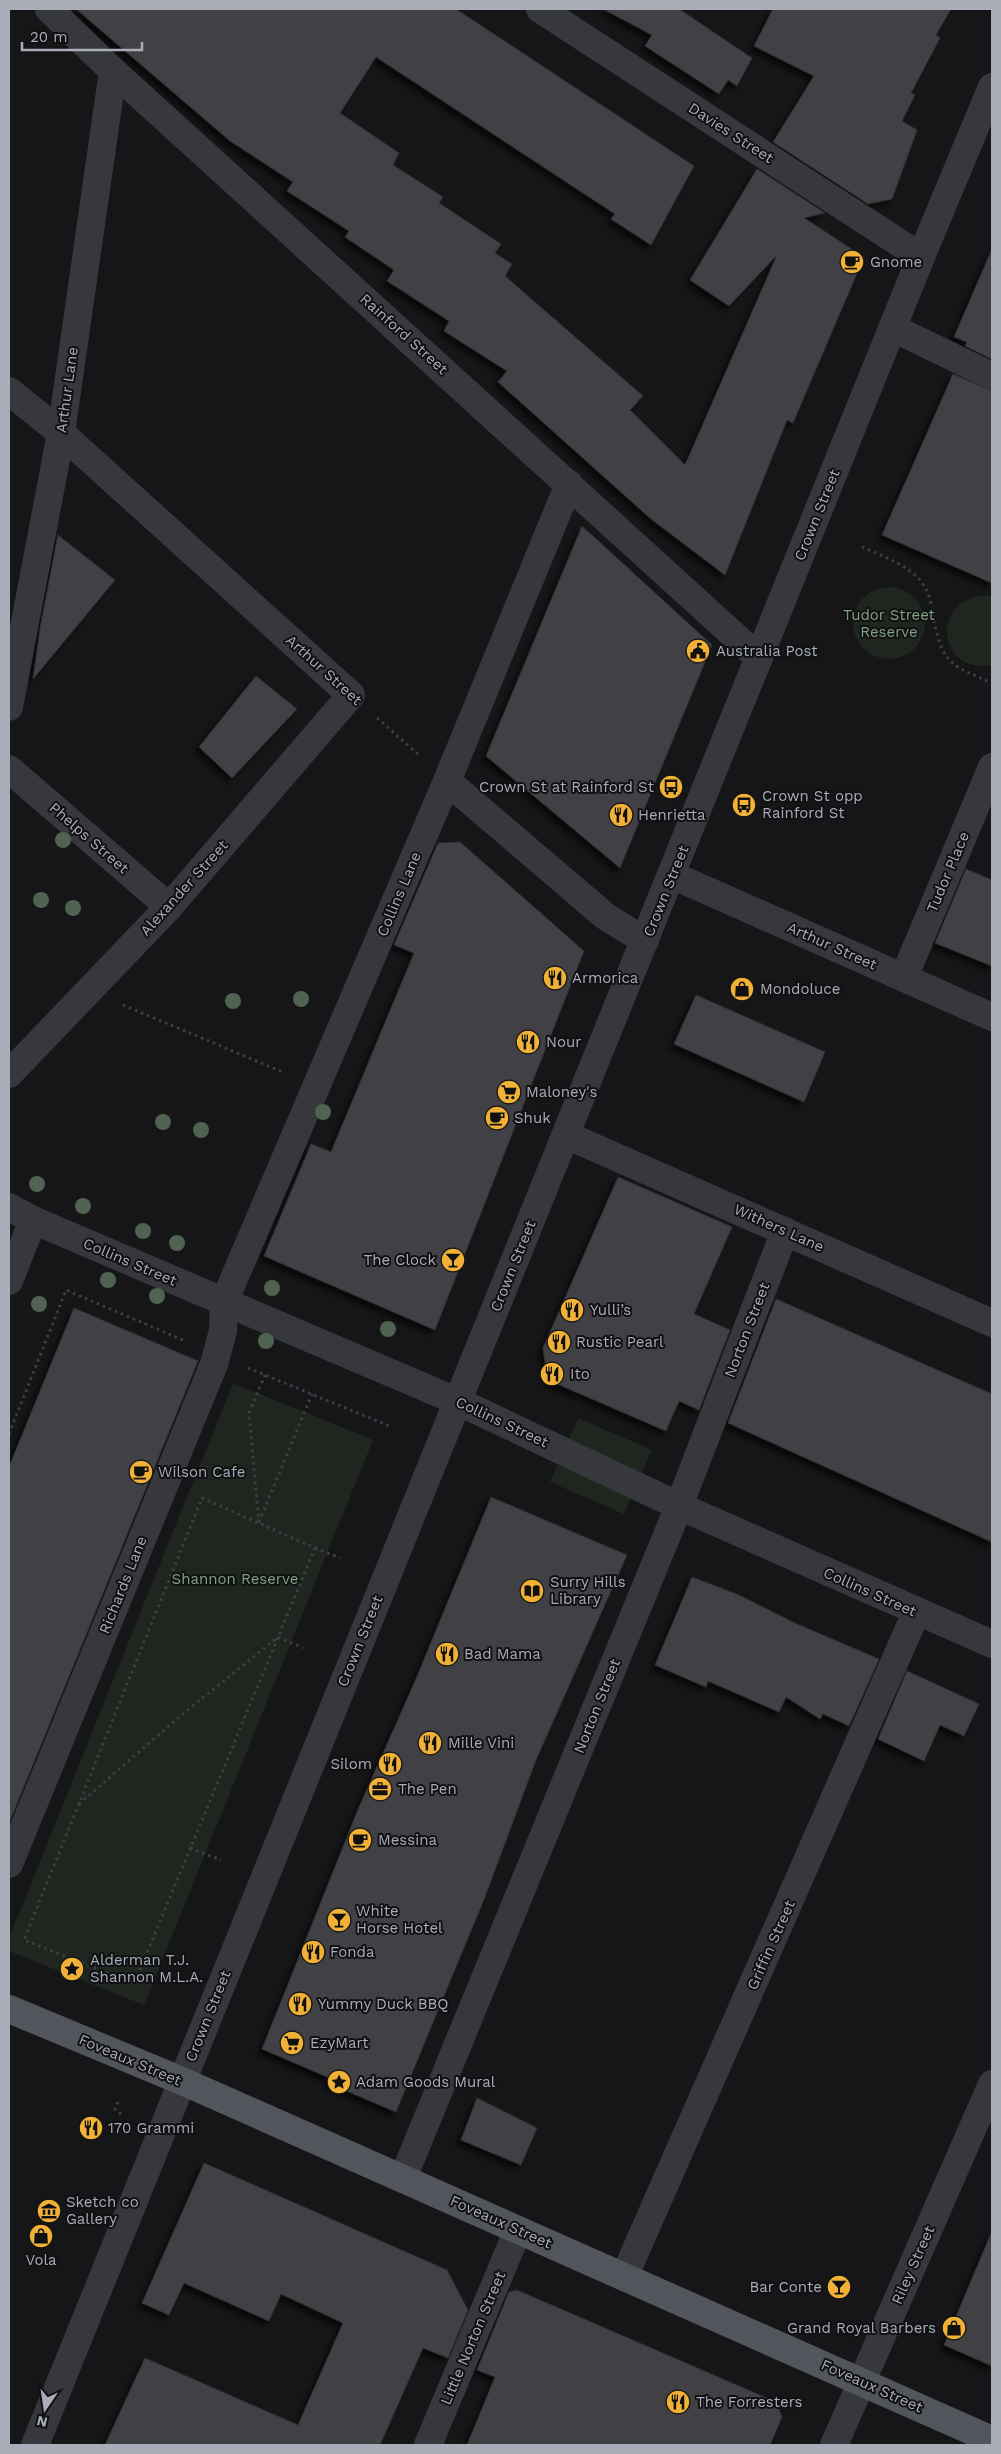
<svg xmlns="http://www.w3.org/2000/svg" width="1001" height="2454" font-family="'Work Sans',sans-serif">
<style>
.green{fill:#1e261f}
.building{fill:#404145;stroke:#303034;filter:url(#shadow)}
.lines{fill:none;stroke-linecap:round;stroke-linejoin:round}
.path{stroke:#3d3f44;stroke-width:3;stroke-dasharray:2.5 4;stroke-linecap:butt}
.minor{stroke:#37383d;stroke-width:28}
.major{stroke:#53555c;stroke-width:28}
.tree{fill:#506352}
.labels{text-anchor:middle;stroke-width:4;stroke-linejoin:round;paint-order:stroke}
.street-label{font-size:15px;fill:#a8adb8;stroke:#111113}
.poi-label{font-size:15px;fill:#a8adb8;stroke:#111113;text-anchor:start}
.park-label{font-size:15px;fill:#7fa281;stroke:#111113}
</style>
<defs>
<filter id="shadow"><feDropShadow dx="-4.5" dy="4.5" stdDeviation="2.5" flood-color="#0009"/></filter>
</defs>
<rect width="100%" height="100%" fill="#161618"/>
<g class="green">
<circle cx="889" cy="623" r="36"/>
<path d="M 988,595 L 992,597 L 992,665 C 939,676 927,598 988,595 Z"/>
<path d="M 233,1383 L 373,1440 L 144,2005 L 9,1951 L 9,1938 Z"/>
<path d="M 578,1418 L 652,1450 L 624,1514 L 550,1482 Z"/>
</g>
<g class="building">
<path d="M 76,9 L 456,9 L 694,166 L 651,245 L 611,219 L 615,214 L 376,57 L 340,113 L 399,153 L 393,165 L 443,197 L 439,203 L 501,244 L 495,253 L 512,264 L 505,276 L 643,396 L 630,410 L 685,465 L 777,255 L 729,306 L 690,280 L 757,169 L 825,213 L 804,218 L 864,257 L 793,423 L 787,420 L 725,575 L 651,519 L 498,382 L 507,371 L 444,331 L 449,321 L 387,281 L 394,270 L 345,237 L 349,231 L 287,191 L 293,182 L 230,141 Z"/>
<path d="M 603,9 L 679,9 L 752,58 L 737,86 L 728,80 L 719,94 L 645,46 L 652,35 Z"/>
<path d="M 773,9 L 951,9 L 936,35 L 940,38 L 911,93 L 915,95 L 902,121 L 917,130 L 892,199 L 868,204 L 773,142 L 814,76 L 754,46 Z"/>
<path d="M 992,249 L 992,359 L 965,346 L 967,342 L 954,337 Z"/>
<path d="M 953,374 L 992,391 L 992,583 L 882,535 Z"/>
<path d="M 582,526 L 712,645 L 620,868 L 486,756 Z"/>
<path d="M 58,535 L 115,580 L 33,679 L 41,623 Z"/>
<path d="M 256,676 L 297,709 L 232,778 L 199,747 Z"/>
<path d="M 460,842 L 584,951 L 435,1330 L 264,1256 L 311,1144 L 331,1152 L 414,953 L 394,945 L 438,843 Z"/>
<path d="M 966,869 L 992,880 L 992,966 L 935,943 Z"/>
<path d="M 696,995 L 825,1052 L 804,1102 L 674,1044 Z"/>
<path d="M 618,1177 L 732,1227 L 694,1314 L 730,1330 L 699,1410 L 679,1401 L 666,1431 L 548,1380 L 543,1348 Z"/>
<path d="M 776,1299 L 992,1394 L 992,1542 L 728,1423 Z"/>
<path d="M 74,1308 L 198,1361 L 9,1823 L 9,1467 Z"/>
<path d="M 491,1497 L 627,1555 L 536,1760 L 485,1897 L 396,2112 L 330,2084 L 332,2079 L 262,2049 L 359,1807 L 416,1679 Z"/>
<path d="M 692,1577 L 739,1595 L 797,1624 L 879,1659 L 849,1726 L 823,1714 L 820,1719 L 786,1697 L 779,1712 L 708,1681 L 706,1687 L 655,1665 Z"/>
<path d="M 907,1671 L 979,1704 L 964,1736 L 940,1725 L 924,1761 L 878,1739 Z"/>
<path d="M 477,2098 L 537,2128 L 521,2165 L 461,2140 Z"/>
<path d="M 204,2163 L 447,2270 L 468,2310 L 448,2358 L 423,2348 L 380,2445 L 105,2445 L 145,2358 L 298,2425 L 343,2323 L 281,2294 L 269,2321 L 184,2283 L 169,2315 L 142,2303 Z"/>
<path d="M 992,2231 L 992,2366 L 944,2345 Z"/>
<path d="M 517,2290 L 776,2402 L 782,2417 L 770,2445 L 467,2445 L 495,2377 L 477,2370 L 509,2292 Z"/>
</g>
<g class="lines">
<g class="path">
<path d="M 862,547 C 884,557 916,567 927,591 C 931,600 932,612 934,621 C 943,665 953,666 992,683"/>
<path d="M 377,718 L 419,755"/>
<path d="M 123,1005 L 285,1073"/>
<path d="M 248,1368 L 392,1427"/>
<path d="M 9,1434 L 66,1290 L 185,1341"/>
<path d="M 259,1522 L 312,1394"/>
<path d="M 259,1523 L 249,1413 L 265,1375"/>
<path d="M 315,1548 L 340,1558"/>
<path d="M 79,1804 L 178,1718 L 278,1637 L 303,1648"/>
<path d="M 190,1848 L 221,1860"/>
<path d="M 67,1980 L 75,1960 L 24,1940 L 202,1498 L 315,1548 L 134,1984 L 75,1960"/>
<path d="M 118,2102 L 115,2109 L 122,2115"/>
</g>
<g class="minor">
<path d="M 49,9 L 113,71 L 759,658"/>
<path d="M 540,9 L 921,257"/>
<path d="M 893,328 L 992,376"/>
<path d="M 9,391 L 61,433 L 351,695 L 169,907 L 9,1074"/>
<path d="M 9,707 L 61,433 L 113,71"/>
<path d="M 9,769 L 169,907"/>
<path d="M 447,781 L 605,916 L 645,941"/>
<path d="M 672,875 L 992,1017"/>
<path d="M 904,977 L 992,767"/>
<path d="M 566,1135 L 992,1323"/>
<path d="M 9,1207 L 33,1220 L 459,1402 L 679,1506 L 992,1644"/>
<path d="M 9,1281 L 33,1220"/>
<path d="M 9,1864 L 214,1364 L 223,1331 L 224,1302 L 447,781 L 569,484"/>
<path d="M 403,2178 L 679,1506 L 785,1231"/>
<path d="M 624,2277 L 916,1613"/>
<path d="M 35,2445 L 921,257 L 992,87"/>
<path d="M 428,2445 L 518,2230"/>
<path d="M 834,2445 L 992,2084"/>
</g>
<path class="major" d="M 9,2009 L 182,2081 L 992,2440"/>
</g>
<g class="tree">
<circle cx="63" cy="840" r="8"/>
<circle cx="41" cy="900" r="8"/>
<circle cx="73" cy="908" r="8"/>
<circle cx="301" cy="999" r="8"/>
<circle cx="233" cy="1001" r="8"/>
<circle cx="323" cy="1112" r="8"/>
<circle cx="163" cy="1122" r="8"/>
<circle cx="201" cy="1130" r="8"/>
<circle cx="37" cy="1184" r="8"/>
<circle cx="83" cy="1206" r="8"/>
<circle cx="143" cy="1231" r="8"/>
<circle cx="177" cy="1243" r="8"/>
<circle cx="108" cy="1280" r="8"/>
<circle cx="272" cy="1288" r="8"/>
<circle cx="157" cy="1296" r="8"/>
<circle cx="39" cy="1304" r="8"/>
<circle cx="388" cy="1329" r="8"/>
<circle cx="266" cy="1341" r="8"/>
</g>
<defs>
<g id="cafe-disc" transform="scale(1.25)"><circle r="9.5" fill="#f0b136" stroke="#111113"/><path d="M-5.5-4.5H6V0H3Q3 3.5 0 3.5H-2.5Q-5.5 3.5-5.5 0ZM3-3.2v2h1.7v-2ZM-6 4.5H4V6H-6Z" fill="#111"/></g>
<g id="civic-disc" transform="scale(1.25)"><circle r="9.5" fill="#f0b136" stroke="#111113"/><path d="M-.6-6.5H3V-4.5H.6V-3L4-1V1h2V6H-6V1h2V-1L-.6-3ZM-1.2 2.5V6h2.4V2.5Z" fill="#111"/></g>
<g id="bus-disc" transform="scale(1.25)"><circle r="9.5" fill="#f0b136" stroke="#111113"/><path d="M-5-6H5V4H4V6H2V4H-2V6H-4V4H-5ZM-3.5-4V0h7V-4ZM-3.5 1.2v1.5H-2V1.2ZM2 1.2v1.5H3.5V1.2Z" fill="#111"/></g>
<g id="restaurant-disc" transform="scale(1.25)"><circle r="9.5" fill="#f0b136" stroke="#111113"/><path d="M-5-6h1v4h1v-4h1v4h1v-4h1v5L-1.5 .5V6h-2V.5L-5-1ZM5-6V6H3V1.5H1.5Q1.5-4 5-6Z" fill="#111"/></g>
<g id="shop-disc" transform="scale(1.25)"><circle r="9.5" fill="#f0b136" stroke="#111113"/><path d="M-5-2.5h2.3a2.7 3.5 0 0 1 5.4 0H5L5.5 6h-11ZM-1.5-2.5h3a1.5 2.3 0 0 0-3 0Z" fill="#111"/></g>
<g id="supermarket-disc" transform="scale(1.25)"><circle r="9.5" fill="#f0b136" stroke="#111113"/><path d="M-6-5.5h2.5l.6 2H6L4.5 2H-2.5L-4.4-4H-6ZM-1.5 3.2a1.3 1.3 0 1 0 .1 0ZM3 3.2a1.3 1.3 0 1 0 .1 0Z" fill="#111"/></g>
<g id="bar-disc" transform="scale(1.25)"><circle r="9.5" fill="#f0b136" stroke="#111113"/><path d="M-6-5H6L.8 .8V4.5H3.5V6h-7V4.5H-.8V.8Z" fill="#111"/></g>
<g id="library-disc" transform="scale(1.25)"><circle r="9.5" fill="#f0b136" stroke="#111113"/><path d="M-6-4Q-3-5.5-.7-3.5V5Q-3 3-6 4ZM6-4Q3-5.5 .7-3.5V5Q3 3 6 4Z" fill="#111"/></g>
<g id="office-disc" transform="scale(1.25)"><circle r="9.5" fill="#f0b136" stroke="#111113"/><path d="M-6-3h4V-5.5h4V-3h4V5H-6ZM-1-4.5V-3h2v-1.5ZM-6 0V1H6V0Z" fill="#111"/></g>
<g id="sight-disc" transform="scale(1.25)"><circle r="9.5" fill="#f0b136" stroke="#111113"/><path d="M0-6L1.8-2.2L6-1.7L2.9 1.2L3.7 5.4L0 3.3L-3.7 5.4L-2.9 1.2L-6-1.7L-1.8-2.2Z" fill="#111"/></g>
<g id="museum-disc" transform="scale(1.25)"><circle r="9.5" fill="#f0b136" stroke="#111113"/><path d="M0-6L6-3V-2H-6V-3ZM-5-1h2V3h-2ZM-1-1h2V3h-2ZM3-1h2V3H3ZM-6 4H6V6H-6Z" fill="#111"/></g>
</defs>
<g fill-rule="evenodd">
<use href="#cafe-disc" x="852" y="262"/>
<use href="#civic-disc" x="698" y="651"/>
<use href="#bus-disc" x="671" y="787"/>
<use href="#bus-disc" x="744" y="805"/>
<use href="#restaurant-disc" x="621" y="815"/>
<use href="#restaurant-disc" x="555" y="978"/>
<use href="#shop-disc" x="742" y="989"/>
<use href="#restaurant-disc" x="528" y="1042"/>
<use href="#supermarket-disc" x="509" y="1092"/>
<use href="#cafe-disc" x="497" y="1118"/>
<use href="#bar-disc" x="453" y="1260"/>
<use href="#restaurant-disc" x="572" y="1310"/>
<use href="#restaurant-disc" x="559" y="1342"/>
<use href="#restaurant-disc" x="552" y="1374"/>
<use href="#cafe-disc" x="141" y="1472"/>
<use href="#library-disc" x="532" y="1591"/>
<use href="#restaurant-disc" x="447" y="1654"/>
<use href="#restaurant-disc" x="430" y="1743"/>
<use href="#restaurant-disc" x="390" y="1764"/>
<use href="#office-disc" x="380" y="1789"/>
<use href="#cafe-disc" x="360" y="1840"/>
<use href="#bar-disc" x="339" y="1920"/>
<use href="#restaurant-disc" x="313" y="1952"/>
<use href="#sight-disc" x="72" y="1969"/>
<use href="#restaurant-disc" x="300" y="2004"/>
<use href="#supermarket-disc" x="292" y="2043"/>
<use href="#sight-disc" x="339" y="2082"/>
<use href="#restaurant-disc" x="91" y="2128"/>
<use href="#museum-disc" x="49" y="2211"/>
<use href="#shop-disc" x="41" y="2236"/>
<use href="#bar-disc" x="839" y="2287"/>
<use href="#shop-disc" x="954" y="2328"/>
<use href="#restaurant-disc" x="678" y="2402"/>
</g>
<g class="labels">
<g class="street-label">
<text transform="translate(731 133) rotate(33)" y="5">Davies Street</text>
<text transform="translate(404 334) rotate(42)" y="5">Rainford Street</text>
<text transform="translate(67 390) rotate(-82)" y="5">Arthur Lane</text>
<text transform="translate(817 515) rotate(-68)" y="5">Crown Street</text>
<text transform="translate(324 670) rotate(42)" y="5">Arthur Street</text>
<text transform="translate(89 838) rotate(41)" y="5">Phelps Street</text>
<text transform="translate(948 872) rotate(-67)" y="5">Tudor Place</text>
<text transform="translate(184 888) rotate(-48)" y="5">Alexander Street</text>
<text transform="translate(666 891) rotate(-68)" y="5">Crown Street</text>
<text transform="translate(399 894) rotate(-67)" y="5">Collins Lane</text>
<text transform="translate(832 946) rotate(24)" y="5">Arthur Street</text>
<text transform="translate(779 1228) rotate(24)" y="5">Withers Lane</text>
<text transform="translate(130 1262) rotate(23)" y="5">Collins Street</text>
<text transform="translate(513 1266) rotate(-68)" y="5">Crown Street</text>
<text transform="translate(747 1330) rotate(-69)" y="5">Norton Street</text>
<text transform="translate(502 1422) rotate(25)" y="5">Collins Street</text>
<text transform="translate(123 1585) rotate(-68)" y="5">Richards Lane</text>
<text transform="translate(870 1592) rotate(24)" y="5">Collins Street</text>
<text transform="translate(360 1641) rotate(-68)" y="5">Crown Street</text>
<text transform="translate(597 1706) rotate(-68)" y="5">Norton Street</text>
<text transform="translate(771 1945) rotate(-66)" y="5">Griffin Street</text>
<text transform="translate(208 2016) rotate(-68)" y="5">Crown Street</text>
<text transform="translate(130 2060) rotate(23)" y="5">Foveaux Street</text>
<text transform="translate(501 2222) rotate(24)" y="5">Foveaux Street</text>
<text transform="translate(913 2265) rotate(-66)" y="5">Riley Street</text>
<text transform="translate(473 2338) rotate(-67)" y="5">Little Norton Street</text>
<text transform="translate(872 2386) rotate(24)" y="5">Foveaux Street</text>
</g>
<g class="poi-label">
<text x="870" y="267">Gnome</text>
<text x="716" y="656">Australia Post</text>
<text x="654" y="792" text-anchor="end">Crown St at Rainford St</text>
<text x="762" y="801">Crown St opp<tspan x="762" dy="17">Rainford St</tspan></text>
<text x="638" y="820">Henrietta</text>
<text x="572" y="983">Armorica</text>
<text x="760" y="994">Mondoluce</text>
<text x="546" y="1047">Nour</text>
<text x="526" y="1097">Maloney's</text>
<text x="514" y="1123">Shuk</text>
<text x="436" y="1265" text-anchor="end">The Clock</text>
<text x="590" y="1315">Yulli’s</text>
<text x="576" y="1347">Rustic Pearl</text>
<text x="570" y="1379">Ito</text>
<text x="158" y="1477">Wilson Cafe</text>
<text x="550" y="1587">Surry Hills<tspan x="550" dy="17">Library</tspan></text>
<text x="464" y="1659">Bad Mama</text>
<text x="448" y="1748">Mille Vini</text>
<text x="372" y="1769" text-anchor="end">Silom</text>
<text x="398" y="1794">The Pen</text>
<text x="378" y="1845">Messina</text>
<text x="356" y="1916">White<tspan x="356" dy="17">Horse Hotel</tspan></text>
<text x="330" y="1957">Fonda</text>
<text x="90" y="1965">Alderman T.J.<tspan x="90" dy="17">Shannon M.L.A.</tspan></text>
<text x="318" y="2009">Yummy Duck BBQ</text>
<text x="310" y="2048">EzyMart</text>
<text x="356" y="2087">Adam Goods Mural</text>
<text x="108" y="2133">170 Grammi</text>
<text x="66" y="2207">Sketch co<tspan x="66" dy="17">Gallery</tspan></text>
<text x="41" y="2265" text-anchor="middle">Vola</text>
<text x="822" y="2292" text-anchor="end">Bar Conte</text>
<text x="936" y="2333" text-anchor="end">Grand Royal Barbers</text>
<text x="696" y="2407">The Forresters</text>
</g>
<g class="park-label">
<text x="889" y="620">Tudor Street<tspan x="889" dy="17">Reserve</tspan></text>
<text x="235" y="1584">Shannon Reserve</text>
</g>
</g>
<rect width="1001" height="2454" fill="none" stroke="#a8adb8" stroke-width="20"/>
<g transform="translate(45 2409) rotate(193)" stroke="#111113" stroke-width="4" paint-order="stroke">
<path d="M0-4L9 19L0 12L-9 19Z" fill="#a8adb8"/>
<text y="-8" font-size="14" font-weight="bold" text-anchor="middle" fill="#a8adb8">N</text>
</g>
<path d="M22 42v8h120v-8" fill="none" stroke="#a8adb8" stroke-width="2.5"/>
<text x="30" y="42" font-size="15" fill="#a8adb8" stroke="#111113" stroke-width="4" paint-order="stroke">20 m</text>
</svg>
